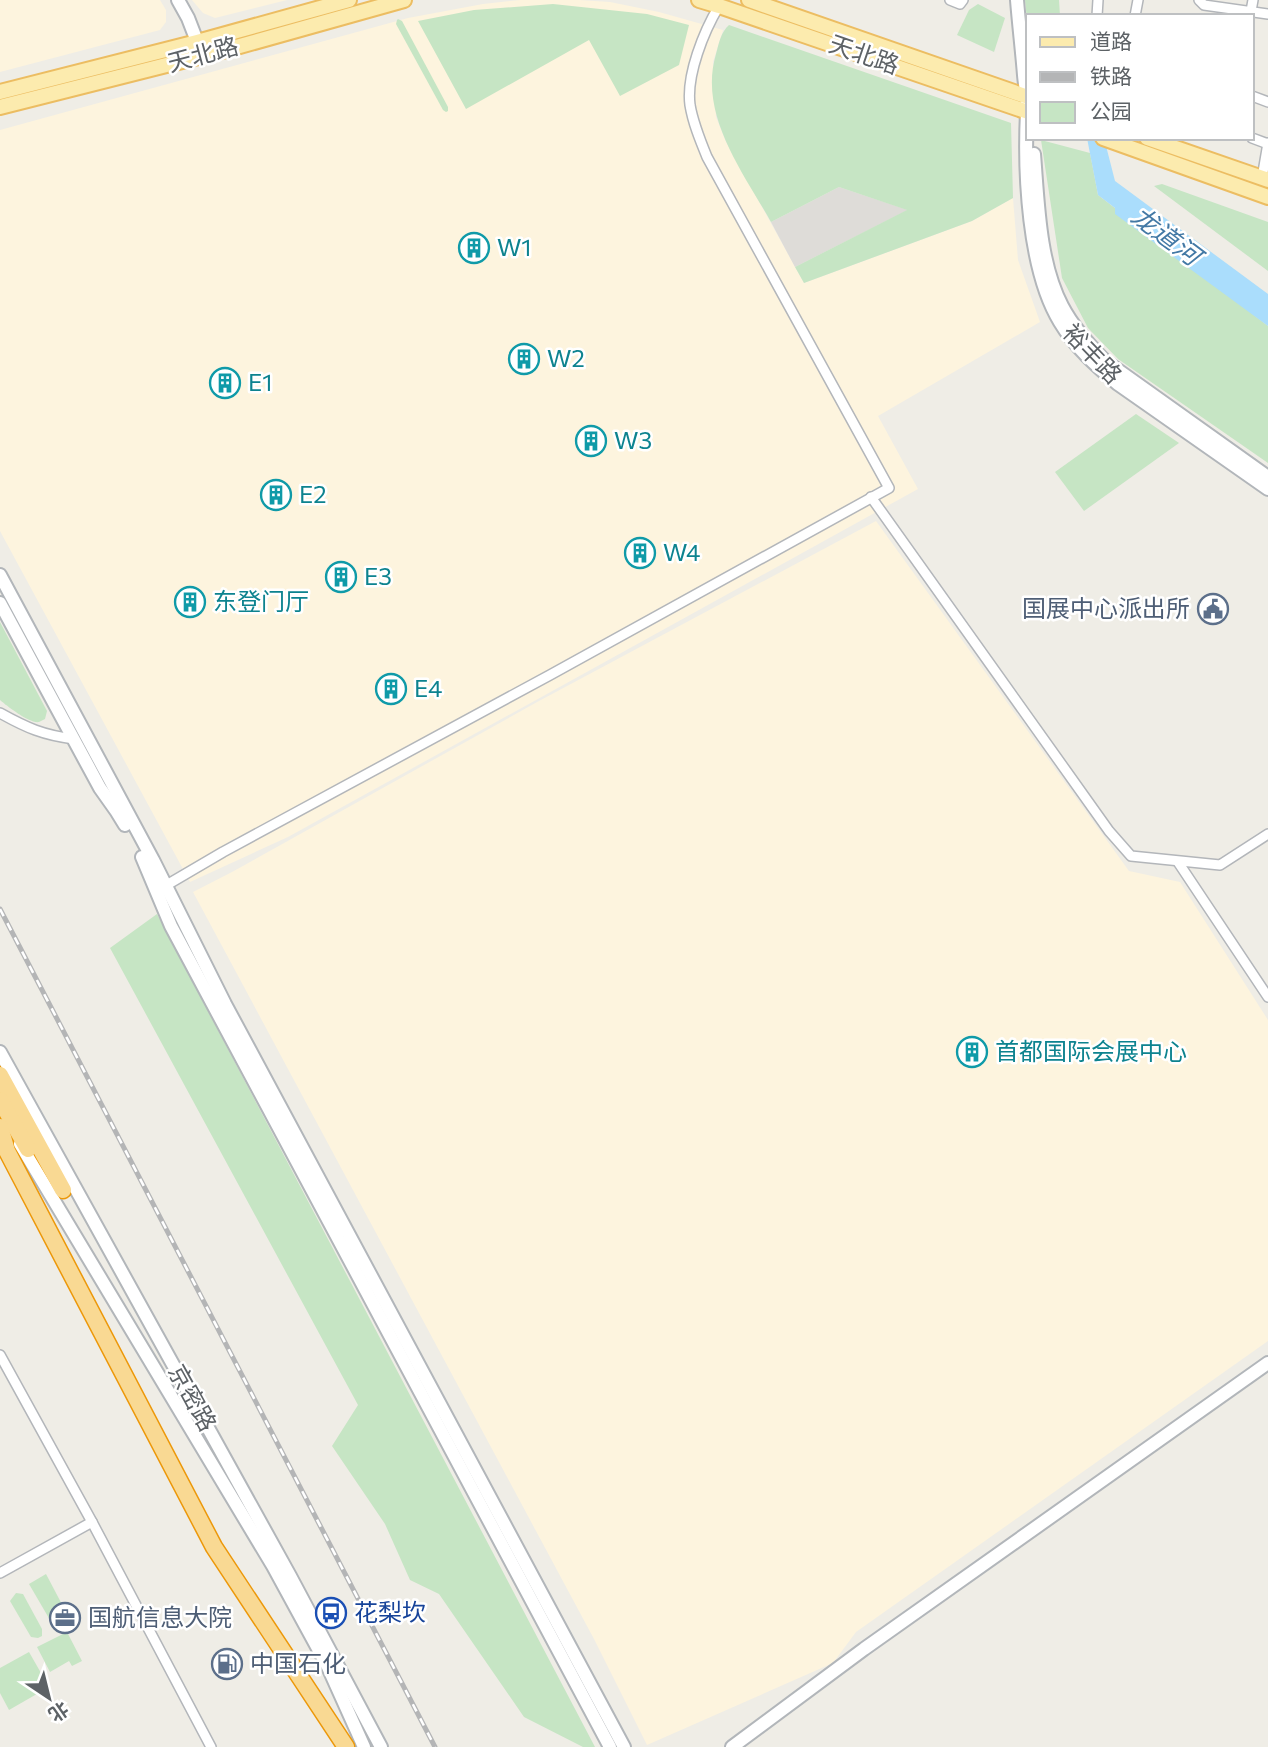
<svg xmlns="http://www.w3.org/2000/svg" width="1268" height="1747" font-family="Commissioner,'Noto Sans SC',sans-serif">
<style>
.commercial{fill:#fdf4de}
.industrial{fill:#dedcd8}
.green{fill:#c6e5c4}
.water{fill:#aaddfc}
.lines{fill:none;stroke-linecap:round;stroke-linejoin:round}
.street-casing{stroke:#b3b6ba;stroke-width:12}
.secondary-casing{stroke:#b2b6ba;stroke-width:16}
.primary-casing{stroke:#ecbd62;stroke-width:18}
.highway-casing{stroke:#ec980a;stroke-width:19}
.street{stroke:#fff;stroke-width:9}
.secondary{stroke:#fff;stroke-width:12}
.primary{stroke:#fcebae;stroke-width:14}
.highway{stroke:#f9d993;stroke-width:16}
.rail-casing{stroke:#b4b5b6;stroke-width:5}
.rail{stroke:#fff;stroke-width:2.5;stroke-dasharray:8;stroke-linecap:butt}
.labels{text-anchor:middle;stroke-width:5;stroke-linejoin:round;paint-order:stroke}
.street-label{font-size:24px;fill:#5d6266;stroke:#fff}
.culture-label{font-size:24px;fill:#0d838f;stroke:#fff;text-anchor:start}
.service-label{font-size:24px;fill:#4e5e75;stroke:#fff;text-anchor:start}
.transit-label{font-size:24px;fill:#164399;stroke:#fff;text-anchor:start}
.water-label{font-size:26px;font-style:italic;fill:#4379a5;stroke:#fff}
</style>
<rect width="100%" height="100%" fill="#efede6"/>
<g class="commercial">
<path d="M 0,0 L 160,0 L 166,10 L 166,22 L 160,30 L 0,72 Z"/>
<path d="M 192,0 L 287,0 L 215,18 L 203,13 Z"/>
<path d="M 520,0 L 579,0 L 610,2 L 659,12 L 723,30 L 713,62 L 716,117 L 726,142 L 804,283 L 972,221 L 1013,198 L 1018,260 L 1040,322 L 878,416 L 918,489 L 288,837 L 190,882 L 0,531 L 0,130 L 408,18 L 483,4 Z"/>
<path d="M 876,521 L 1129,871 L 1180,882 L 1268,1020 L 1268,1341 L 856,1632 L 833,1663 L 647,1745 L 594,1639 L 193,892 L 232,872 L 539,701 Z"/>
</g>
<path class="industrial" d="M 839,187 L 908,210 L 795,267 L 771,222 Z"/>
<g class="green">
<path d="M 1025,0 L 1059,0 L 1060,16 L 1028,16 L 1028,30 Z"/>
<path d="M 553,4 L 647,14 L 689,25 L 679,65 L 620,96 L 589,40 L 466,109 L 418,21 L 474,10 Z"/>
<path d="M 978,4 L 1005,18 L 994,52 L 957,35 L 969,10 Z"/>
<path d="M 398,19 L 402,21 L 448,107 L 448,111 L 446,112 L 443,110 L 396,24 L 397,20 Z"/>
<path d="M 729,25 L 1011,123 L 1013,198 L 972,221 L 804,283 L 795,267 L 907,210 L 839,187 L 771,222 C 743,172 698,114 716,54 C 719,43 721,32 729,25 Z"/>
<path d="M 1041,140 L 1090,153 L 1098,195 L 1268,326 L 1268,463 L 1118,359 L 1088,328 L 1062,278 Z"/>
<path d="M 1162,184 L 1268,222 L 1268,271 L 1154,186 Z"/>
<path d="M 1136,414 L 1179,443 L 1084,511 L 1055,472 Z"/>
<path d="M 0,622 L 47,711 L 45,719 C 43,720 41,721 39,722 C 30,724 7,706 0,700 Z"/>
<path d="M 157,914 L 595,1747 L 583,1747 L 524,1717 L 439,1594 L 410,1580 L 385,1524 L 332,1446 L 358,1405 L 110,948 Z"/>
<path d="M 46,1574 L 66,1612 L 50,1620 L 29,1584 Z"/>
<path d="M 16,1593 L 23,1594 L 42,1629 L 42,1636 L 38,1638 L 31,1637 L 10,1601 Z"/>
<path d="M 67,1632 L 82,1661 L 72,1666 L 69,1661 L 50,1672 L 37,1647 Z"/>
<path d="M 29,1652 L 49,1687 L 9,1710 L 0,1693 L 0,1668 Z"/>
</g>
<path class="water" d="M 1087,138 L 1104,138 L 1115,181 L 1268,294 L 1268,326 L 1115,214 L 1115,208 L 1098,195 Z"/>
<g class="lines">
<g class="street-casing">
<g id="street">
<path d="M 950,0 L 960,4 L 963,0"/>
<path d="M 1199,0 L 1204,5 L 1268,14"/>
<path d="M 1251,11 L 1253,0"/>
<path d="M 1097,16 L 1098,0"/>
<path d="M 1135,16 L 1138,0"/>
<path d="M 1252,96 L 1268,102"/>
<path d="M 1252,138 L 1268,144"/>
<path d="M 1262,178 L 1268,143"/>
<path d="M 871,497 L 1109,831 L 1131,856 L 1220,865 L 1268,834"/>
<path d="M 0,713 C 27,728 43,735 74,739"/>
<path d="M 1178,862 L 1268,997"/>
<path d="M 165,886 L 223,852 L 550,675 L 889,488 L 707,157 C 700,140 693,123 690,105 C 686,75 704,31 719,6"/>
<path d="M 0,1355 L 92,1522 L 211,1747"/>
<path d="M 0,1573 L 92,1522"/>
</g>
</g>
<g class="secondary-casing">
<g id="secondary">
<path d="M 178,0 L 188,18 L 200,49"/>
<path d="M 1017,0 C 1019,25 1022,50 1024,75 C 1025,87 1028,100 1027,112 C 1024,172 1028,270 1060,322 C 1075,347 1096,366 1118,384 L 1268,489"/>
<path d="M 1034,154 C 1038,203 1039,262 1062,306 C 1073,327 1089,345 1105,361 L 1268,477"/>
<path d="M 0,575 L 153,860 L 225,1004 L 624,1747"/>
<path d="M 0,603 L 100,788 L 117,812 L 125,825"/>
<path d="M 142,857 L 171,926 L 610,1747"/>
<path d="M 0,1052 L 290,1576 L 381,1747"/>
<path d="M 20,1144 L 273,1566 L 328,1667 L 364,1747"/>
<path d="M 732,1747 L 864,1649 L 1268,1363"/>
</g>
</g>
<g class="primary-casing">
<g id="primary">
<path d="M 699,0 L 719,6 L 1028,112"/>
<path d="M 749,0 L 1028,97"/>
<path d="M 0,92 L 197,42 L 349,0"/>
<path d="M 0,107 L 222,51 L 404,0"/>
<path d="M 1103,138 L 1268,197"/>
<path d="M 1147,138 L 1268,180"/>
</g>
</g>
<g class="highway-casing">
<g id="highway">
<path d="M 0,1075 L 63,1190"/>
<path d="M 0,1100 L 28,1149"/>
<path d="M 0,1127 L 7,1151 L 214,1547 L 346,1747"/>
</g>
</g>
<use href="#street" class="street"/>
<use href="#secondary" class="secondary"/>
<use href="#primary" class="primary"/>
<use href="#highway" class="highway"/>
<g class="rail-casing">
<path id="rail" d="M 0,909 L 435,1747"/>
</g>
<use href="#rail" class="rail"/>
</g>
<defs>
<g id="building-ring" transform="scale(1.575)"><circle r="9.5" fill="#fff" stroke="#0f9aa8" stroke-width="1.5"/><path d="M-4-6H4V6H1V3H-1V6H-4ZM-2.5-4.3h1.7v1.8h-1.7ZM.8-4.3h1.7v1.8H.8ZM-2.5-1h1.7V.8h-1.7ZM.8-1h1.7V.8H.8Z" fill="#0f9aa8"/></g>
<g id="civic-ring" transform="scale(1.575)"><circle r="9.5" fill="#fff" stroke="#5c6f8a" stroke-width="1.5"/><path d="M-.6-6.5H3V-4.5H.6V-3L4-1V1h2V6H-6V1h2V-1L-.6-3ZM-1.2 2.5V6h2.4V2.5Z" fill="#5c6f8a"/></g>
<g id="bus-ring" transform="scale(1.575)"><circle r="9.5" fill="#fff" stroke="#1a4fb4" stroke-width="1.5"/><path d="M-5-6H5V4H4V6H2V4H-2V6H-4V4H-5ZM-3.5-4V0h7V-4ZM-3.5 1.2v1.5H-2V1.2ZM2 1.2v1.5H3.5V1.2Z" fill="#1a4fb4"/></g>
<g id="office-ring" transform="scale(1.575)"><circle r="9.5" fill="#fff" stroke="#5c6f8a" stroke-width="1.5"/><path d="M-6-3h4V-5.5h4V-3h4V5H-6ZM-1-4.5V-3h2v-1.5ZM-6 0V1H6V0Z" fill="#5c6f8a"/></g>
<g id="fuel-ring" transform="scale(1.575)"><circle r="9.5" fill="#fff" stroke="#5c6f8a" stroke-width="1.5"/><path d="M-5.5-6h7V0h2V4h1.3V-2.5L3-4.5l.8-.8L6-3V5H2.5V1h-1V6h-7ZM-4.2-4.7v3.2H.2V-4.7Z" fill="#5c6f8a"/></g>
</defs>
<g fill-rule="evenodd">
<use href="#building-ring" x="474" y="248"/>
<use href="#building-ring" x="524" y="359"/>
<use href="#building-ring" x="225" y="383"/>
<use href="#building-ring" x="591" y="441"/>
<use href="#building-ring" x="276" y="495"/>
<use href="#building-ring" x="640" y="553"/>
<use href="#building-ring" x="341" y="577"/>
<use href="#building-ring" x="190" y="602"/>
<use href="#civic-ring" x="1213" y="609"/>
<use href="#building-ring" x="391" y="689"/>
<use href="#building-ring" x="972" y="1052"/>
<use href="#bus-ring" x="331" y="1613"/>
<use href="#office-ring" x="65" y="1618"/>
<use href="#fuel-ring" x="227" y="1664"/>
</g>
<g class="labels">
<g class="street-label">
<text transform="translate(203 55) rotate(-15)" y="8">天北路</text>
<text transform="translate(864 55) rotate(19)" y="8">天北路</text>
<text transform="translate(1092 354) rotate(46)" y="8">裕丰路</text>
<text transform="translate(192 1398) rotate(61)" y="8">京密路</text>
</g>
<g class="culture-label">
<text x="497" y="256">W1</text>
<text x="547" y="367">W2</text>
<text x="248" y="391">E1</text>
<text x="614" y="449">W3</text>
<text x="299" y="503">E2</text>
<text x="663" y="561">W4</text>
<text x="364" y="585">E3</text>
<text x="213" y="610">东登门厅</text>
<text x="414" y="697">E4</text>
<text x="995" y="1060">首都国际会展中心</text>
</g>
<g class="service-label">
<text x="1190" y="617" text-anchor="end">国展中心派出所</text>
<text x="88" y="1626">国航信息大院</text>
<text x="250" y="1672">中国石化</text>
</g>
<g class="transit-label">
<text x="354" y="1621">花梨坎</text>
</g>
<g class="water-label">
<text transform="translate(1166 236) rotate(37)" y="9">龙道河</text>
</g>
</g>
<rect x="1026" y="14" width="228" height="126" fill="#ffffff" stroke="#bec0c2" stroke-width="2"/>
<rect x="1040" y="37" width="35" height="10" fill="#fcebae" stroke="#bec0c2" stroke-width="2"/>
<text x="1090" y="49" font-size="21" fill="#5d6266">道路</text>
<rect x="1040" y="72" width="35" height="10" fill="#b4b5b6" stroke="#bec0c2" stroke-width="2"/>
<text x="1090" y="84" font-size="21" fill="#5d6266">铁路</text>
<rect x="1040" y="102" width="35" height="21" fill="#c6e5c4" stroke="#bec0c2" stroke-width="2"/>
<text x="1090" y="119" font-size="21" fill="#5d6266">公园</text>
<g transform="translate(49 1698) rotate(145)" stroke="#ffffff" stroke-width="5" paint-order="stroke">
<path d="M0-5L12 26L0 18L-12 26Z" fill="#5d6266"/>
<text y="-10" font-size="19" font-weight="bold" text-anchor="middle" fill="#5d6266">北</text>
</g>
</svg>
